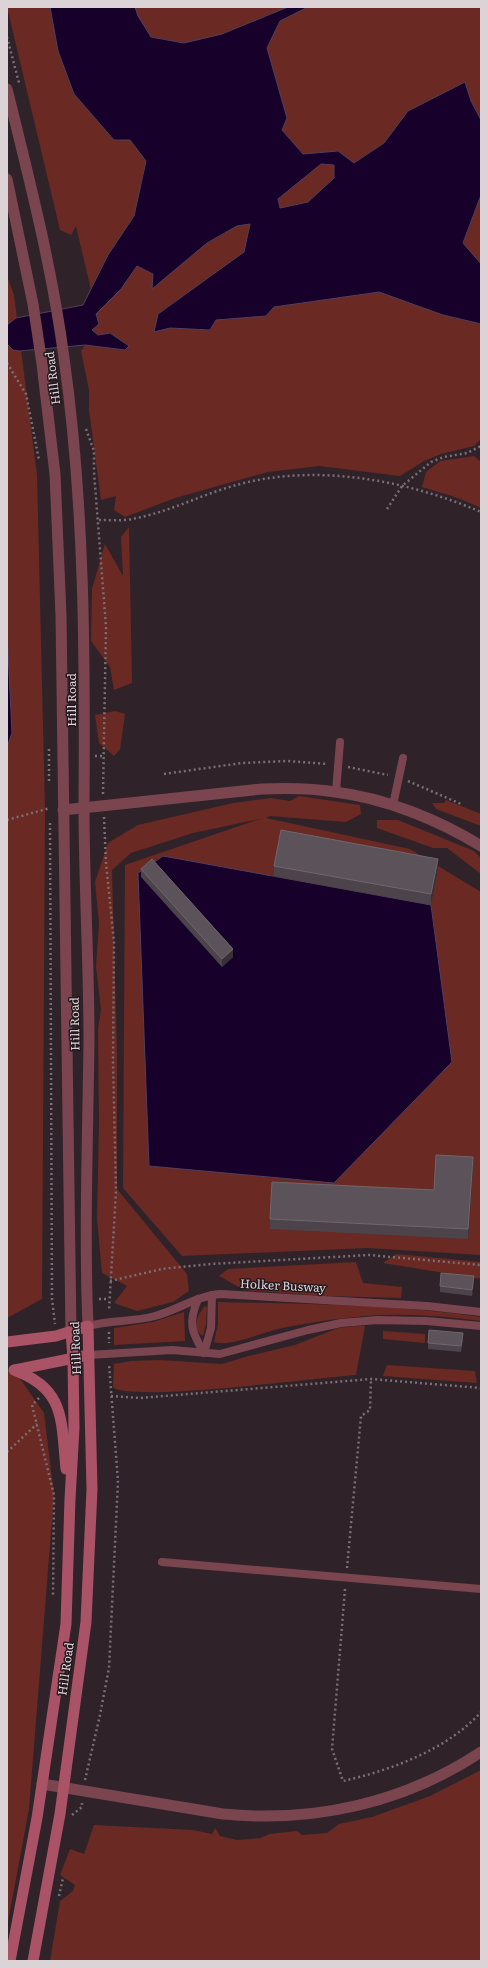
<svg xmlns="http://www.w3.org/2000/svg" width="488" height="1968" font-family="Literata,serif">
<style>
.green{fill:#6a2923}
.water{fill:#170029;stroke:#523f5d;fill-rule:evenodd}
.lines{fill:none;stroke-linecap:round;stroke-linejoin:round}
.path{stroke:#796f74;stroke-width:2.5;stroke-dasharray:2 3;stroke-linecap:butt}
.service{stroke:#7b4550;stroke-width:8}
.minor{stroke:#7b4550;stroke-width:11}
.tertiary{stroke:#7b4550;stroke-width:11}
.secondary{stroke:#aa5366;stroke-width:11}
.wall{fill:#4c434b}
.shaded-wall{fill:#3a3037}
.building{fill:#5b525a;stroke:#6f666e}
.labels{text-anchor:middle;stroke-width:3;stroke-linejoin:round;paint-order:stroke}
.street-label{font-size:12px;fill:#dbd3d6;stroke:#25191f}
</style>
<rect width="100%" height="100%" fill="#2f2329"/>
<g class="green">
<path d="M 7,7 L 50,7 L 58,51 L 74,94 L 114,140 L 130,140 L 146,161 L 134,216 L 108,255 L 91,290 L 76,226 L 71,235 L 60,230 Z"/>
<path d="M 135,7 L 288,7 L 222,34 L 184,43 L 151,37 L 138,16 Z"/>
<path d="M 308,7 L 481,7 L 481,120 L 471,101 L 465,83 L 408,111 L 384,143 L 353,163 L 338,151 L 303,154 L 282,130 L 287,118 L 267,48 L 280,21 Z"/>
<path d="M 321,164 L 334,165 L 335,177 L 308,202 L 280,208 L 278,199 Z"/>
<path d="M 481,195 L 481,264 L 463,244 Z"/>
<path d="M 250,224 L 244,252 L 158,314 L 170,328 L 210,330 L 216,320 L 266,316 L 274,307 L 379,292 L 443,315 L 481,324 L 481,439 L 474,446 L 441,454 L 424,461 L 400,476 L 319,466 L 268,472 L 175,498 L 125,517 L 114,510 L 116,496 L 101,500 L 89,410 L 89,390 L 81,351 L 85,345 L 125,350 L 129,346 L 110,333 L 98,335 L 92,330 L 96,314 L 121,289 L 137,266 L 153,274 L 153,288 L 207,243 L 237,226 Z"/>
<path d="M 7,276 L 14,295 L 37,475 L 45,808 L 42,1299 L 7,1318 Z"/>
<path d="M 474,456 L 481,462 L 481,508 L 458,498 L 422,487 L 426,472 L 440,461 Z"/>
<path d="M 129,527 L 132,683 L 114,690 L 110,667 L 91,641 L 92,589 L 105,544 L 123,576 L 121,537 Z"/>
<path d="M 115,711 L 125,714 L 120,749 L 114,756 L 99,743 L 95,715 Z"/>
<path d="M 299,796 L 360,805 L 361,814 L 346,822 L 270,816 L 266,818 L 410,849 L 481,892 L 481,1255 L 367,1248 L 182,1256 L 123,1188 L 125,865 L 260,819 L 193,833 L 131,853 L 112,870 L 117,1053 L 117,1189 L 187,1274 L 189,1291 L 173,1302 L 137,1311 L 114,1303 L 127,1286 L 102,1273 L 97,1219 L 99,1123 L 98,1029 L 101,1010 L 96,966 L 99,923 L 95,882 L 108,843 L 138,825 L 233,803 L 271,798 L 290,801 Z"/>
<path d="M 446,800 L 481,814 L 481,826 L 436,809 L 432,803 L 444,803 Z"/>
<path d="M 377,820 L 398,820 L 474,851 L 481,858 L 481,874 L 447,848 L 433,848 L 377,828 Z"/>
<path d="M 396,1254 L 481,1262 L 481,1279 L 383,1263 Z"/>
<path d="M 356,1262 L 363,1283 L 402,1287 L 401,1298 L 326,1296 L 244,1290 L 219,1276 L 228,1269 Z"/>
<path d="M 218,1302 C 306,1304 394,1304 481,1317 L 481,1321 C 437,1315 391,1312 347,1318 C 325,1320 301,1324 278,1329 C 261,1333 230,1347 214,1342 L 218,1324 Z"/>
<path d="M 205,1306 L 207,1307 L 206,1324 L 203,1336 C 190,1329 198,1314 205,1306 Z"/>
<path d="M 184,1312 L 185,1341 L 114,1345 L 114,1328 L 153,1322 Z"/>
<path d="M 357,1326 L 365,1326 L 356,1375 C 324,1377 127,1403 113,1387 L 114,1364 L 131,1361 L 160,1360 L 222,1364 L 245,1357 L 295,1345 L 338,1328 Z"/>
<path d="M 383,1331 L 425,1334 L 425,1343 L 383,1339 Z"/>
<path d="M 387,1365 L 475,1371 L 477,1383 L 383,1376 Z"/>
<path d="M 14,1370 L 44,1413 L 54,1495 L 29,1809 L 7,1927 L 7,1371 Z"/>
<path d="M 481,1770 L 481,1961 L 50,1961 L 60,1901 L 73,1891 L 75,1885 L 60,1875 L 70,1849 L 84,1854 L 94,1825 L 193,1830 L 212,1834 L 215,1828 L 220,1836 L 237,1840 L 261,1838 L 269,1834 L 297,1831 L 302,1835 L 327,1833 L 339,1824 L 372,1817 L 430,1796 Z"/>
</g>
<g class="water">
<path d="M 50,7 L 135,7 L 138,16 L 151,37 L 184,43 L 222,34 L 288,7 L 308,7 L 280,21 L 267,48 L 287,118 L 282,130 L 303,154 L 338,151 L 354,163 L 384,143 L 408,111 L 465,82 L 471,101 L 481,120 L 481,195 L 463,243 L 481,264 L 481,324 L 443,315 L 379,292 L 274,307 L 266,316 L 216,320 L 210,330 L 170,328 L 154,332 L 158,314 L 244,252 L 250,224 L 237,226 L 207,243 L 152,289 L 153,274 L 137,266 L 121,289 L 96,314 L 99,324 L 92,330 L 98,335 L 110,333 L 129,346 L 125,350 L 85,345 L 19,351 L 13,350 L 7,344 L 7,325 L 16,318 L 83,305 L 108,255 L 134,216 L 146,161 L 130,140 L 114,140 L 74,94 L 58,51 ZM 321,164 L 334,165 L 334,178 L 308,202 L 280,208 L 278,199 Z"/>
<path d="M 7,631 L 12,733 L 7,747 Z"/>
<path d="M 163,856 L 431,905 L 452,1062 L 334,1183 L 149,1166 L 138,873 Z"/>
</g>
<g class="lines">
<g class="path">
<path d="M 7,37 L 19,83"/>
<path d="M 7,363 L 26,394 L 39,460"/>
<path d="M 86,429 L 94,451 L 94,472 L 106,627 L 103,794"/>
<path d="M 387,509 L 402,486 L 431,462 L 444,457 L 467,453 L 481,446"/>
<path d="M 99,520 C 109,520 121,521 132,519 C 171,512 206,492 244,483 C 322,464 409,481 481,512"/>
<path d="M 49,749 L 49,784"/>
<path d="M 95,756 L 105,756"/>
<path d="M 348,767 L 388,775"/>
<path d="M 164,774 L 242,763 L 288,761 L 327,764"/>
<path d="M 408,781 L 461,804"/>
<path d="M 104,817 L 106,863 L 114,942 L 113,1062 L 116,1191 L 109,1311"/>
<path d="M 7,820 L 50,808"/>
<path d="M 50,823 L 52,1299 L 55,1324"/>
<path d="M 110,1281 L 162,1269 L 211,1264 L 369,1255 L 481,1265"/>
<path d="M 99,1299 L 109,1299"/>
<path d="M 109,1332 L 109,1343"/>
<path d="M 111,1396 L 140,1398 L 371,1379 L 481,1388"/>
<path d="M 39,1398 L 32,1405 L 54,1495 L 53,1596"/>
<path d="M 7,1452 L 37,1424"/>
<path d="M 347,1568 L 361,1416 L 370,1410 L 371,1379"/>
<path d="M 345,1589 L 332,1749 L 343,1781 C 392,1770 448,1749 481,1712"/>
<path d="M 85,1780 L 100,1715 L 109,1668 L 118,1481 L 109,1364"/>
<path d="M 72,1815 L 82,1807 L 82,1803"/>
<path d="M 59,1896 L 63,1878"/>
</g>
<g class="service">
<path d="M 336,792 L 340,742"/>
<path d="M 393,805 L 403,758"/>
<path d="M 198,1299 C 188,1323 191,1331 204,1353"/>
<path d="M 88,1326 C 110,1320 133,1322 155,1316 C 177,1310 197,1296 220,1294 L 427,1306 L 481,1312"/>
<path d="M 204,1353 L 211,1328 L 212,1295"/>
<path d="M 89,1355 L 172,1350 L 220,1354 L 308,1330 L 341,1323 L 377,1320 L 427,1321 L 481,1326"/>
<path d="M 162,1562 L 481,1589"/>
</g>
<g class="minor">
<path d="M 63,810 L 262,789 C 286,788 311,788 335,792 C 385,798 439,820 481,846"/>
<path d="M 42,1784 L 223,1814 C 314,1823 404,1803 481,1752"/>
</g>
<g class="tertiary">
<path d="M 7,89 C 29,178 52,267 64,358 C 85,507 85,658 84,807 C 84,884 89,962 89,1039 C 88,1134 84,1231 88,1326"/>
<path d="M 7,179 L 33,304 L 42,364 L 55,474 L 61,615 L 71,1332"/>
</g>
<g class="secondary">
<path d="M 7,1342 L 56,1336 L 88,1326 L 92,1489 L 86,1622 L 60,1814 L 33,1961"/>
<path d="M 14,1370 C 66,1389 61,1421 66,1469"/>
<path d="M 15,1370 L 89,1355"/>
<path d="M 10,1961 L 37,1818 L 66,1624 L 70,1499 L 74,1428 L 73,1358 L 71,1332"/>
</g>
</g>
<g class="wall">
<path d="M 274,866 L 438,870 L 431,905 L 274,876 Z"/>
<path d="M 141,869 L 233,957 L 222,967 L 141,877 Z"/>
<path d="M 473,1168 L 468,1239 L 270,1229 L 270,1219 L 434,1190 Z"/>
<path d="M 474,1282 L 472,1296 L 440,1292 L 440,1286 Z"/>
<path d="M 463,1339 L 461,1352 L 428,1349 L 428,1343 Z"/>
</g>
<g class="shaded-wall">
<path d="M 438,859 L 438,870 L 431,905 L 431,894 Z"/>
<path d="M 233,949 L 233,957 L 222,967 L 222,959 Z"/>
<path d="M 473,1157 L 473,1168 L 468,1239 L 468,1229 Z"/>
<path d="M 474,1276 L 474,1282 L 472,1296 L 472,1290 Z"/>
</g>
<g class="building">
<path d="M 281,830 L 438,859 L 431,894 L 274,866 Z"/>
<path d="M 152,859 L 233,949 L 222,959 L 141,869 Z"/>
<path d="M 436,1155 L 473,1157 L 468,1229 L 270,1219 L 272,1182 L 434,1190 Z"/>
<path d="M 441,1273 L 474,1276 L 472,1290 L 440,1286 Z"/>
<path d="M 429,1330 L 463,1333 L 461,1346 L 428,1343 Z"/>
</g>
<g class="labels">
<g class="street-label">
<text transform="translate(53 378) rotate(-97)" y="4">Hill Road</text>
<text transform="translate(72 700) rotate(-90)" y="4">Hill Road</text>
<text transform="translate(75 1024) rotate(-91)" y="4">Hill Road</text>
<text transform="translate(283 1286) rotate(3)" y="4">Holker Busway</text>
<text transform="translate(76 1348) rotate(-92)" y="4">Hill Road</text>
<text transform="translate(66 1669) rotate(-82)" y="4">Hill Road</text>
</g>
</g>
<rect width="488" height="1968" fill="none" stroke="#dbd3d6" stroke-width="16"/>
</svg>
